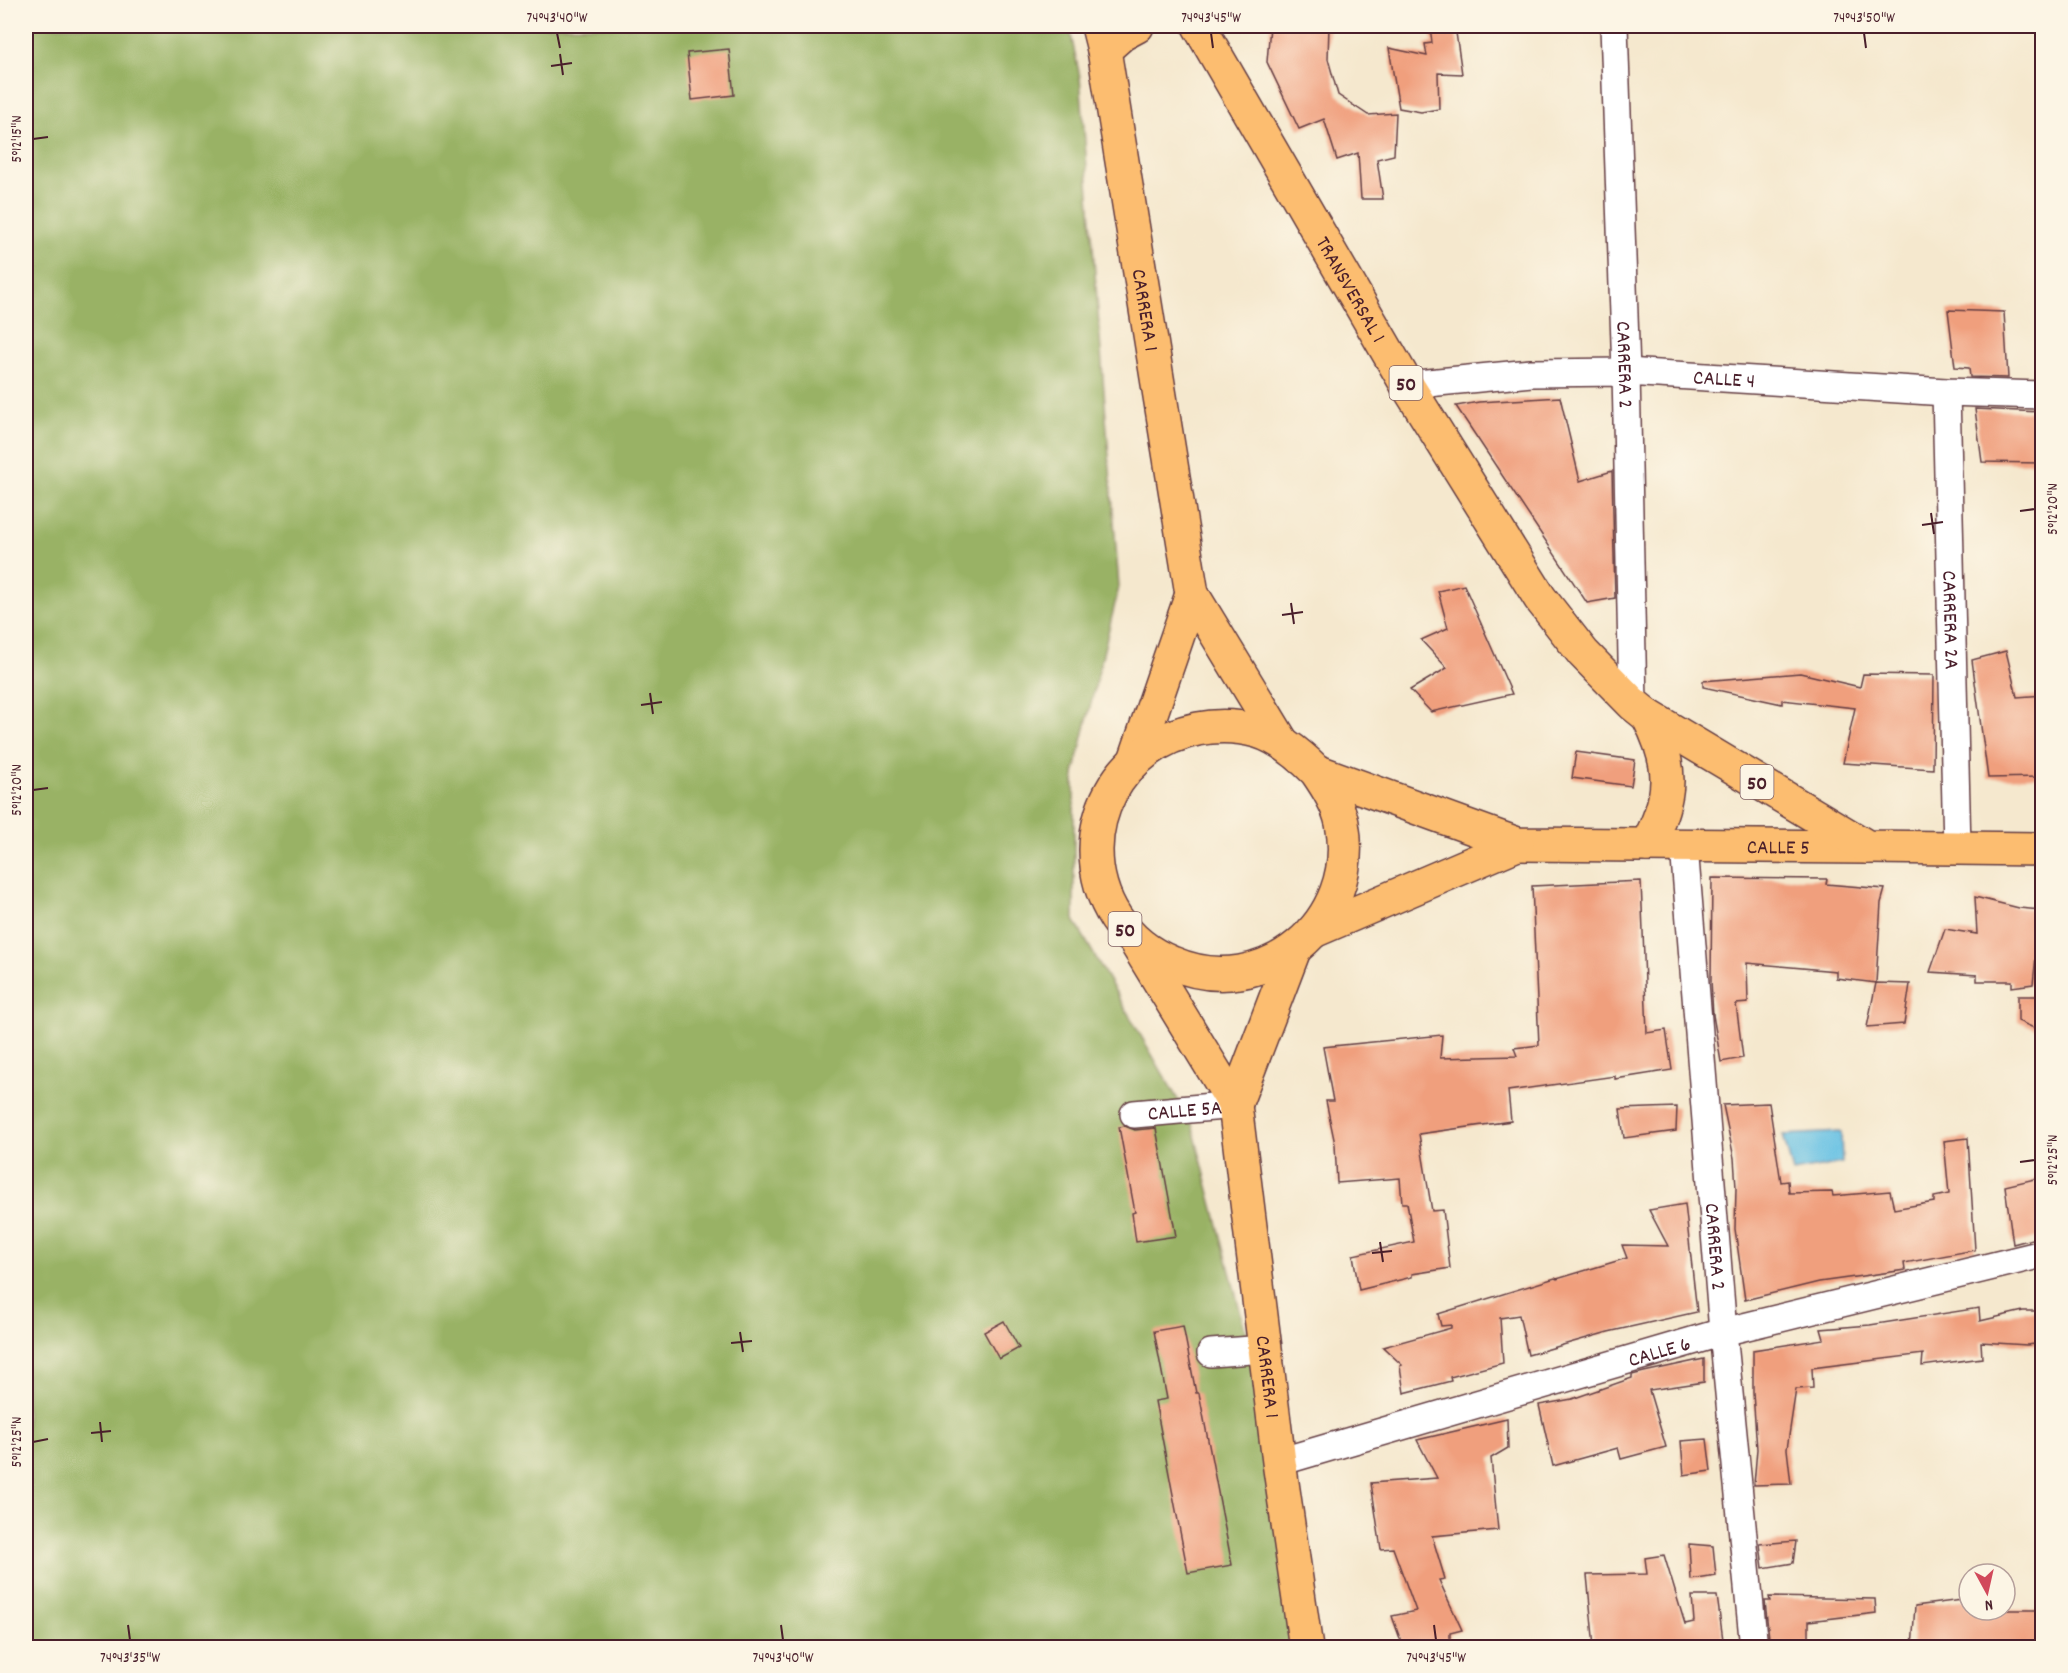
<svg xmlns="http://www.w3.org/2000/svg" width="2068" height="1673" font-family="Dekko,sans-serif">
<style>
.forest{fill:#99b265;stroke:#726848;stroke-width:1.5}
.water{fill:#66c1e4;stroke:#587088;stroke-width:1.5}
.building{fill:#f09f7d}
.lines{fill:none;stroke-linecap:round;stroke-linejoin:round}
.minor-casing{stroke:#643d43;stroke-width:30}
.major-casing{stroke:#643d43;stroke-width:36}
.highway-casing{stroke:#643d43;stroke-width:36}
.minor{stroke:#fff;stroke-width:27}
.major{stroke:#fcbd6f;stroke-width:33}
.highway{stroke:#fcbd6f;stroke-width:33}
.ticks{fill:none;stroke:#4a1f2b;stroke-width:2}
.labels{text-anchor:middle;stroke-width:5;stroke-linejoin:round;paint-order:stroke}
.shield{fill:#fcf5e5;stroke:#7f5f63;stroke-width:1.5}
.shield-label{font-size:20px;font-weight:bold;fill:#4a1f2b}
.street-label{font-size:21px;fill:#4a1f2b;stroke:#fcf5e5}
.neatline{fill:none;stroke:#4a1f2b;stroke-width:2}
.ticks-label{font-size:15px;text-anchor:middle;fill:#4a1f2b}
</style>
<rect width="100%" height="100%" fill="#fcf5e5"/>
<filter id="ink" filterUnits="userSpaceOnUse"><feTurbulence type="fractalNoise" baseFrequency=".0167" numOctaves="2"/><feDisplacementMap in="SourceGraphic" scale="12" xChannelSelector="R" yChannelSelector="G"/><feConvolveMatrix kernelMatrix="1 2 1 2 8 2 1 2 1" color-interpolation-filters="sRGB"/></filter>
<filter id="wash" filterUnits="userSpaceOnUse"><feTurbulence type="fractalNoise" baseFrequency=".008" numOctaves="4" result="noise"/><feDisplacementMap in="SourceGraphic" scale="24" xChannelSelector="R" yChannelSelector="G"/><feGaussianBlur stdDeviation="1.35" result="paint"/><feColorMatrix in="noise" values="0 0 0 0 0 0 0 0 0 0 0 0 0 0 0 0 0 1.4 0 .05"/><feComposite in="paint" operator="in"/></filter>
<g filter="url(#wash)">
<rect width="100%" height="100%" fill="#f5e8ce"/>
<path class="forest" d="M 26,26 L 1069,26 L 1080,77 L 1119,587 L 1074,774 L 1074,920 L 1192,1124 L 1279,1462 L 1306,1647 L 26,1648 Z"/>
<path class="water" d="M 1841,1132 L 1842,1163 L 1793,1172 L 1783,1135 Z"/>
<g id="blocks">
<g class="building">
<path d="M 1270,26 L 1329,26 L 1328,59 L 1338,95 L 1368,115 L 1396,113 L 1394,155 L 1377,159 L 1383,199 L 1361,199 L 1358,153 L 1337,160 L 1324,119 L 1299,129 L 1267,62 Z"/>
<path d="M 1430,26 L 1455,26 L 1462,74 L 1438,73 L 1439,109 L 1421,112 L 1399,108 L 1389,48 L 1427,56 L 1425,44 L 1432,43 Z"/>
<path d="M 729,49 L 734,95 L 692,100 L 687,53 Z"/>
<path d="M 1948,310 L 2004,312 L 2008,378 L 1970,377 L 1969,368 L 1955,367 Z"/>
<path d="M 1560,397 L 1580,481 L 1612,471 L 1615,598 L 1587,603 L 1456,406 L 1479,402 Z"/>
<path d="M 1975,409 L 2043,412 L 2043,463 L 1982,462 Z"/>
<path d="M 1464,585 L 1512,694 L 1431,712 L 1410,690 L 1447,668 L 1421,640 L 1448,628 L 1438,591 Z"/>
<path d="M 2006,651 L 2017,697 L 2043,695 L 2043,777 L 1988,778 L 1972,660 Z"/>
<path d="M 1800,673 L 1860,687 L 1863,674 L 1934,675 L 1933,769 L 1843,763 L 1855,708 L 1782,700 L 1782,704 L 1703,687 L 1703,681 Z"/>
<path d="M 1576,752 L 1635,760 L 1631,786 L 1572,778 Z"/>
<path d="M 1712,878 L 1827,879 L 1826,884 L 1885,889 L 1881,903 L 1876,983 L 1836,978 L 1836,971 L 1747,963 L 1748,1003 L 1736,1004 L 1743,1058 L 1721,1062 L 1713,1015 L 1711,980 Z"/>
<path d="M 1641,881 L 1647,1033 L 1666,1030 L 1672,1070 L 1615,1079 L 1615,1076 L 1508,1091 L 1511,1121 L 1419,1134 L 1432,1211 L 1443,1210 L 1450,1268 L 1412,1274 L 1412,1277 L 1359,1290 L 1353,1255 L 1414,1242 L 1407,1203 L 1402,1203 L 1400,1178 L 1337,1183 L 1335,1144 L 1326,1101 L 1333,1101 L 1323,1047 L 1442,1035 L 1440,1058 L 1517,1056 L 1514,1048 L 1539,1045 L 1532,886 Z"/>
<path d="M 1975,897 L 2019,908 L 2041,910 L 2033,984 L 2012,987 L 2012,981 L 1977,981 L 1977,975 L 1930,972 L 1945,929 L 1977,934 Z"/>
<path d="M 1876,983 L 1910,984 L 1904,1024 L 1867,1027 Z"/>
<path d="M 2018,996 L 2043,996 L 2043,1032 L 2018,1021 Z"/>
<path d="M 1769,1103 L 1781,1182 L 1788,1181 L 1789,1193 L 1832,1192 L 1833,1196 L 1890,1191 L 1894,1209 L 1934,1202 L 1934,1197 L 1949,1194 L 1944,1141 L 1968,1138 L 1975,1250 L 1904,1263 L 1905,1270 L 1819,1282 L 1745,1300 L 1735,1229 L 1736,1188 L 1734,1158 L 1723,1105 Z"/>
<path d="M 1677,1107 L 1676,1131 L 1624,1138 L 1620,1109 Z"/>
<path d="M 1125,1126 L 1135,1130 L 1156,1128 L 1176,1236 L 1136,1242 L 1132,1213 L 1135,1212 L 1119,1127 Z"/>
<path d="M 2043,1177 L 2043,1236 L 2013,1244 L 2005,1186 Z"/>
<path d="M 1685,1204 L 1697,1312 L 1608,1332 L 1528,1355 L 1519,1315 L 1500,1318 L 1503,1363 L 1450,1377 L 1451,1381 L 1404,1393 L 1400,1366 L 1402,1365 L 1383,1347 L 1451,1328 L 1451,1325 L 1441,1326 L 1438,1314 L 1555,1278 L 1557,1279 L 1627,1258 L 1622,1245 L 1668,1246 L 1649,1210 Z"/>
<path d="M 1979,1308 L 1980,1321 L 2023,1311 L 2043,1311 L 2043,1343 L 2027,1345 L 1981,1342 L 1982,1358 L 1922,1366 L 1923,1354 L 1812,1368 L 1813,1388 L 1796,1389 L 1787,1449 L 1791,1484 L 1754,1485 L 1757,1449 L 1753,1393 L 1753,1350 L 1824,1339 L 1821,1329 L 1870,1325 Z"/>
<path d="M 1004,1321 L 1019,1348 L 999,1359 L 984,1332 Z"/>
<path d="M 1183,1326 L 1196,1393 L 1199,1393 L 1232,1565 L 1188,1573 L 1155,1401 L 1167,1399 L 1154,1331 Z"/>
<path d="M 1704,1359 L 1704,1382 L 1649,1390 L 1666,1447 L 1621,1459 L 1618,1448 L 1553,1466 L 1539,1405 L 1572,1399 L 1632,1378 L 1632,1375 L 1644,1372 Z"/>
<path d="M 1507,1419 L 1508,1448 L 1491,1458 L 1498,1530 L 1432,1536 L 1445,1579 L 1439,1580 L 1462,1630 L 1450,1633 L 1450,1647 L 1403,1647 L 1392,1616 L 1416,1611 L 1393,1548 L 1381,1549 L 1371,1483 L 1437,1478 L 1417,1440 Z"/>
<path d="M 1707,1439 L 1711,1471 L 1684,1475 L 1681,1441 Z"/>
<path d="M 1796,1541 L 1793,1563 L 1763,1568 L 1760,1544 Z"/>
<path d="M 1689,1544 L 1713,1546 L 1716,1576 L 1691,1580 Z"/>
<path d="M 1664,1555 L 1685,1624 L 1694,1622 L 1692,1596 L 1717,1596 L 1724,1647 L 1594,1647 L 1587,1575 L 1647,1574 L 1645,1558 Z"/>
<path d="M 1769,1597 L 1875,1599 L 1876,1613 L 1809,1621 L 1809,1647 L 1770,1647 L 1765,1601 L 1770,1601 Z"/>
<path d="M 1969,1599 L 1969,1610 L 2043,1610 L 2043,1647 L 1912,1647 L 1915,1606 Z"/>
</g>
</g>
</g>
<g filter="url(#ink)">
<use href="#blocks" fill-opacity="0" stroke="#643d43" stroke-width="1.5"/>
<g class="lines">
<g class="minor-casing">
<g id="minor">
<path id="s1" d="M 1614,26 L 1626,372 L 1633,704"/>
<path id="s2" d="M 1407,385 L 1531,373 L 1626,372 L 1946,392 L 2042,395"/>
<path id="s3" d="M 1946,392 L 1957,848"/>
<path id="s4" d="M 1684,846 L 1723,1332 L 1754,1648"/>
<path id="s5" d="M 1134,1114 L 1235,1105"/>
<path d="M 1211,1353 L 1265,1349"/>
<path id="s6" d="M 1279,1462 L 1723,1332 L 2042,1254"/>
</g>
</g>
<g class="major-casing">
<g id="major">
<path id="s7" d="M 1098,26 L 1104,50 L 1192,594 L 1282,742"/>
<path d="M 1135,760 L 1192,594"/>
<path id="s8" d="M 1316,771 C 1327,787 1338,804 1342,823 C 1361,922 1264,1003 1172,963 C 1149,954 1130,939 1116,918 C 1103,898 1096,874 1096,850 C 1097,766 1177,710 1257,731 C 1280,738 1299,754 1316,771 L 1517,844 L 1867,847"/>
<path d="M 1316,930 L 1517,844"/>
<path id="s9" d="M 1138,946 L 1235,1105 L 1279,1462 L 1306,1648"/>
<path d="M 1235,1105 L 1294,950"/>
</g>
</g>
<g class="highway-casing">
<g id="highway">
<path id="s10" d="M 1199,26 L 1407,385 L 1540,598 L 1583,653 L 1633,704 L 1648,716 L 1867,847 L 2042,849"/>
<path d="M 1104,50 L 1122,34 L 1137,26"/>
<path d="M 1647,845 C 1673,796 1674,766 1648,716"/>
</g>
</g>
<use href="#minor" class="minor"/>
<use href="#major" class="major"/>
<use href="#highway" class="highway"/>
</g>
</g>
<path class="ticks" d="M 557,33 L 560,48M 1211,33 L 1213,48M 1864,33 L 1866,48M 560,54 L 563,75M 551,66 L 572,63M 33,139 L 48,137M 2020,511 L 2035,509M 1931,513 L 1934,534M 1922,525 L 1943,522M 1291,603 L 1294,624M 1282,615 L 1303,612M 650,693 L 653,714M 641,705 L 662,702M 33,790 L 48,788M 2020,1162 L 2035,1160M 1380,1242 L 1383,1262M 1372,1253 L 1392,1251M 740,1332 L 743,1352M 731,1343 L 752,1341M 100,1422 L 102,1442M 91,1433 L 111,1431M 33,1442 L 48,1439M 128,1625 L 130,1640M 781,1625 L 783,1640M 1434,1625 L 1436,1640"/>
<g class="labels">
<g class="shield">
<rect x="1389.5" y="366" width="33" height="34" rx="4.5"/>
<rect x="1740.5" y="765" width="33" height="34" rx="4.5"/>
<rect x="1108.5" y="912" width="33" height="34" rx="4.5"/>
</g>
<g class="shield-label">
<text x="1406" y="390">50</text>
<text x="1757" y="789">50</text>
<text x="1125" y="936">50</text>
</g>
<g class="street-label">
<text dy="7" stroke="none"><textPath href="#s10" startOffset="304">TRANSVERSAL 1</textPath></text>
<text dy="7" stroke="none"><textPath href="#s7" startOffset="288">CARRERA 1</textPath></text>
<text dy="7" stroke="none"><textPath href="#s1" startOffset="339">CARRERA 2</textPath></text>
<text dy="7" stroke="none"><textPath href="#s2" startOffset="318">CALLE 4</textPath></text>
<text dy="7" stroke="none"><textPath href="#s3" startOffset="228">CARRERA 2A</textPath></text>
<text dy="7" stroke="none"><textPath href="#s8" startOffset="1252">CALLE 5</textPath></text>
<text dy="7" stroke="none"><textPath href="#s5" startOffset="51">CALLE 5A</textPath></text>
<text dy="7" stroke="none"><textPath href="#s4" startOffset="402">CARRERA 2</textPath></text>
<text dy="7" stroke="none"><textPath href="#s6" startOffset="396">CALLE 6</textPath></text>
<text dy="7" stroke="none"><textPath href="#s9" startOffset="460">CARRERA 1</textPath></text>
</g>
</g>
<rect width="2068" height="1673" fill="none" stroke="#fcf5e5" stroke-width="66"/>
<g transform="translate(1987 1592) rotate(172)"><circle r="28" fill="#fcf5e5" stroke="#b59f9b" stroke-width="1.5"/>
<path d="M0-4.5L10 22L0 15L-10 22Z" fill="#d1495b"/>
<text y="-9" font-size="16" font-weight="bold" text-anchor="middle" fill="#4a1f2b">N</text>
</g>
<rect x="33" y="33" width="2002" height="1607" class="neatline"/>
<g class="ticks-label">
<text x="557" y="22">74°43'40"W</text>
<text x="1211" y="22">74°43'45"W</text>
<text x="1864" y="22">74°43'50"W</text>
<text transform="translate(16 139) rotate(-90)" y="5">5°12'15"N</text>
<text transform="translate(2052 509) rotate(-90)" y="5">5°12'20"N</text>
<text transform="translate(16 790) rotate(-90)" y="5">5°12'20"N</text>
<text transform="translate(2052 1160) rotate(-90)" y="5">5°12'25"N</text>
<text transform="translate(16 1442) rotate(-90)" y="5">5°12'25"N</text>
<text x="130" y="1662">74°43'35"W</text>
<text x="783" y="1662">74°43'40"W</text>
<text x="1436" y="1662">74°43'45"W</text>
</g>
</svg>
